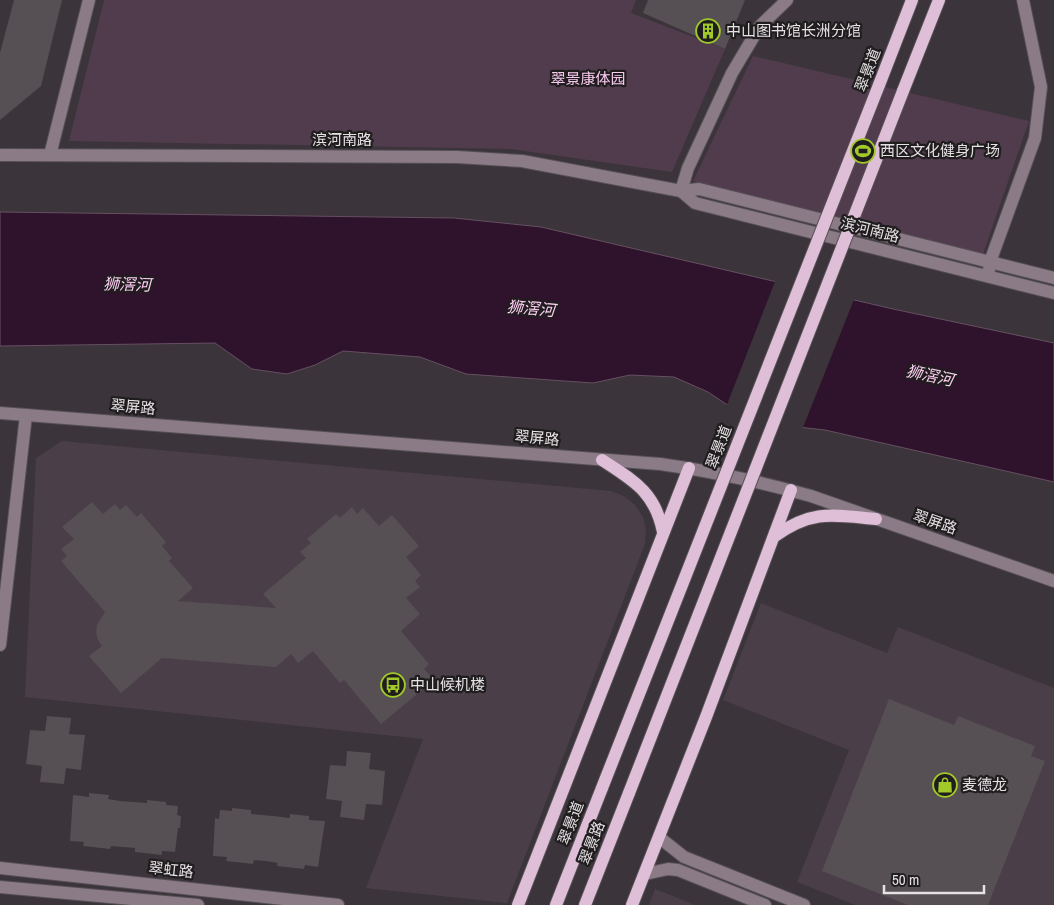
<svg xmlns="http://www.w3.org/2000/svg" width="1054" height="905" font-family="'Archivo Narrow','Noto Sans SC',sans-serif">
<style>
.built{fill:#4a3f48}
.green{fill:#513c4d}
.water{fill:#2f122b;stroke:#665062}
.pier{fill:#3b343a}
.building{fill:#564f54}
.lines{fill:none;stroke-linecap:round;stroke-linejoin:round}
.minor-casing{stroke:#565055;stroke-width:14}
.major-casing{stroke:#565055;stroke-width:14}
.minor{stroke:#8b7b87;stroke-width:12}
.major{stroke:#dfbed8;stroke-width:12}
.major-bridge-casing{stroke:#565055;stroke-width:14;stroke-linecap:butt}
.major-bridge{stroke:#dfbed8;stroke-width:12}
.labels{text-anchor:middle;stroke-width:4.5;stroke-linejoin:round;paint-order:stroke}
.poi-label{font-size:15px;fill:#e5e1e4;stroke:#201d1f;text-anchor:start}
.street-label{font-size:15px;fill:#e5e1e4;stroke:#201d1f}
.park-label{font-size:15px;fill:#facaf0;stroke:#201d1f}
.water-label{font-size:16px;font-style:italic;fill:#ffcff5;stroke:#201d1f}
</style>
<rect width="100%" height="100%" fill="#3b343a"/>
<g class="built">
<path d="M 62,441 L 611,491 L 624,496 L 635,505 L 643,517 L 646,530 L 645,544 L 507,903 L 366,888 L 423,739 L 25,697 L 36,458 Z"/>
<path d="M 761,603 L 887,653 L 898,627 L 1054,688 L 1054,905 L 855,905 L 797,882 L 849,750 L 723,700 Z"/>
<path d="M 655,889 L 695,905 L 649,905 Z"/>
</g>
<g class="green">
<path d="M 104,0 L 636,0 L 631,13 L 725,49 L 672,172 L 511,149 L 69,141 Z"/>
<path d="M 753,56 L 1029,121 L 983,254 L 693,181 Z"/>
</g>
<path class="water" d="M 0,212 L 454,218 L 541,227 L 893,309 L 1054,343 L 1054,482 L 825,430 L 753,422 L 708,392 L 674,377 L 630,375 L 593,383 L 466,374 L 420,357 L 343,351 L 315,365 L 287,374 L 252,369 L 215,343 L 0,346 Z"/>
<path class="pier" d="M 776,279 L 855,297 L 802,430 L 752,425 L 726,407 Z"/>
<g class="building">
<path d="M 14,0 L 62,0 L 41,86 L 0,120 L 0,53 Z"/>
<path d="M 648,0 L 745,0 L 725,49 L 643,13 Z"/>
<path d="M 92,502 L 103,514 L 115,504 L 120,510 L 126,505 L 137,517 L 141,513 L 166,542 L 162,546 L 172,558 L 169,561 L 193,588 L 178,601 L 276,608 L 263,594 L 306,558 L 300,552 L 311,543 L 307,539 L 336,514 L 340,518 L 352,507 L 357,514 L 363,508 L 379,526 L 392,515 L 419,546 L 406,557 L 421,575 L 415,581 L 420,587 L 406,598 L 420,614 L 401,631 L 429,664 L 424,669 L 434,680 L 381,724 L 344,680 L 340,683 L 313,651 L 298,663 L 291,654 L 276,667 L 162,658 L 121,693 L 89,656 L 102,646 L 98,640 L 96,633 L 97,625 L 105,612 L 61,561 L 67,556 L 61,549 L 74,539 L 62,527 Z"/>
<path d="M 889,699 L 954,725 L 958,716 L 1035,746 L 1031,756 L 1045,761 L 988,905 L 908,905 L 822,871 Z"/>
<path d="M 47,716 L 71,718 L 69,734 L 85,735 L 81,770 L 66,768 L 64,784 L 40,782 L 42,766 L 26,764 L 30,730 L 45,731 Z"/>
<path d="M 347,751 L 371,753 L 369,769 L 385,771 L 382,805 L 366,804 L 364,820 L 340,817 L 342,801 L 326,799 L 330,765 L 346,766 Z"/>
<path d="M 89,793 L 109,795 L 108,799 L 120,801 L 147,803 L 147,800 L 166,802 L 166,805 L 178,806 L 177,815 L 181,816 L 180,828 L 178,828 L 175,852 L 162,851 L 162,855 L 135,852 L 135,848 L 111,846 L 110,849 L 83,846 L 84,842 L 70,841 L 73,795 L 89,797 Z"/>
<path d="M 232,808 L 251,810 L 251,814 L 273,816 L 290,818 L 290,814 L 309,816 L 309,820 L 325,821 L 318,867 L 305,865 L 304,869 L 277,866 L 278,863 L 266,861 L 254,860 L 253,864 L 226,861 L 227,857 L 213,856 L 215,818 L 219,819 L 220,810 L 232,811 Z"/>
</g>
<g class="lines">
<g class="minor-casing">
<g id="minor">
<path d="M 0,155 L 457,157 L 522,161 L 681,191 L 699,189 L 1054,278"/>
<path d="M 50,155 L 89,0"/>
<path d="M 681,191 L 695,203 L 1054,293"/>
<path d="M 681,191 L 688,168 L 732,73 L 760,26 L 787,0"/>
<path d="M 989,270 L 990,262 L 1035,138 L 1041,87 L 1023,0"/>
<path d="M 0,413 L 660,464 C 711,471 761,482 811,496 L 1054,581"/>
<path d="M 0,645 L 26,415"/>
<path d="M 660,838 L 684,857 L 804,905"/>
<path d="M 0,868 L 338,905"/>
<path d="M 645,874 L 668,869 L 678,870 L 765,905"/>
<path d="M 0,887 L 198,905"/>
</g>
</g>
<g class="major-casing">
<g id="major">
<path d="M 879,85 L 912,0"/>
<path d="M 903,91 L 939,0"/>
<path d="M 602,460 C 634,481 655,492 663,532"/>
<path d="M 775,536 C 812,509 834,515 876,519"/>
<path d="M 518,905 L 689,468"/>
<path d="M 556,905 L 602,788"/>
<path d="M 585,905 L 629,793"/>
<path d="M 632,905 L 706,717 L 791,490"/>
</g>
</g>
<use href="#minor" class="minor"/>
<use href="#major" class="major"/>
<g class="major-bridge-casing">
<g id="major-bridge">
<path d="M 602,788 L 879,85"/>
<path d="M 629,793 L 903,91"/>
</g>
</g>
<use href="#major-bridge" class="major-bridge"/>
</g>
<defs>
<g id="building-ring" transform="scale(1.25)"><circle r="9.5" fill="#201d1f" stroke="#a1c929" stroke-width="1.5"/><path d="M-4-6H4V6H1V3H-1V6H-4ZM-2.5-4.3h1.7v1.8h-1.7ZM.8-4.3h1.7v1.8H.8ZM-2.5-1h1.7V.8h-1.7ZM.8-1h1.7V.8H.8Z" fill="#a1c929"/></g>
<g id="stadium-ring" transform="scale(1.25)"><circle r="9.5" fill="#201d1f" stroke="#a1c929" stroke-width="1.5"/><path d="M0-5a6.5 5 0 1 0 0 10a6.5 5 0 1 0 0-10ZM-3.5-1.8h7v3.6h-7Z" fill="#a1c929"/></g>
<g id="bus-ring" transform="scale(1.25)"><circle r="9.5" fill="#201d1f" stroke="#a1c929" stroke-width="1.5"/><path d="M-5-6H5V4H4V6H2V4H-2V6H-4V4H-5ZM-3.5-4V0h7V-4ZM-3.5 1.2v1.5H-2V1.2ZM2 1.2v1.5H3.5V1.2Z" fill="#a1c929"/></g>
<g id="shop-ring" transform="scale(1.25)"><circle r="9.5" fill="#201d1f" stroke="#a1c929" stroke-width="1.5"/><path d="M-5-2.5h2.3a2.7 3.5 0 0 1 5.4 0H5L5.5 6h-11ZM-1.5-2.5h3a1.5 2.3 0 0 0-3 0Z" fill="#a1c929"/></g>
</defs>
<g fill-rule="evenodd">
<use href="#building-ring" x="708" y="31"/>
<use href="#stadium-ring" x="863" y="151"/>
<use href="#bus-ring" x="393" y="685"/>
<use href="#shop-ring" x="945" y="785"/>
</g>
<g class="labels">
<g class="poi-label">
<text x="726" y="36">中山图书馆长洲分馆</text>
<text x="880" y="156">西区文化健身广场</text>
<text x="410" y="690">中山候机楼</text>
<text x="962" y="790">麦德龙</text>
</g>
<g class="street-label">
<text transform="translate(868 70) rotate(-69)" y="5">翠景道</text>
<text x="342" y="145">滨河南路</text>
<text transform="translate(870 230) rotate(14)" y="5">滨河南路</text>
<text transform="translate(133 407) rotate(5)" y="5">翠屏路</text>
<text transform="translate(537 438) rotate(5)" y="5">翠屏路</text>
<text transform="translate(719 447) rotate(-69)" y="5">翠景道</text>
<text transform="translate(935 522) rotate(19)" y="5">翠屏路</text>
<text transform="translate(571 823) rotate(-69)" y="5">翠景道</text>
<text transform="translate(592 843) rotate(-69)" y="5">翠景路</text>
<text transform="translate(171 870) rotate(6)" y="5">翠虹路</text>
</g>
<g class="park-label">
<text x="588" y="84">翠景康体园</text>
</g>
<g class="water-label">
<text transform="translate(127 284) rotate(1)" y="6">狮滘河</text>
<text transform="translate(531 308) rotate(5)" y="6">狮滘河</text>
<text transform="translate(930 375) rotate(12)" y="6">狮滘河</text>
</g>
</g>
<path d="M884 885v8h100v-8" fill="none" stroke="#e5e1e4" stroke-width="2.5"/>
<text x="892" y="885" font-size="15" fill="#e5e1e4" stroke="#201d1f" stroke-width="4" paint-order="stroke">50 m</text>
</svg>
